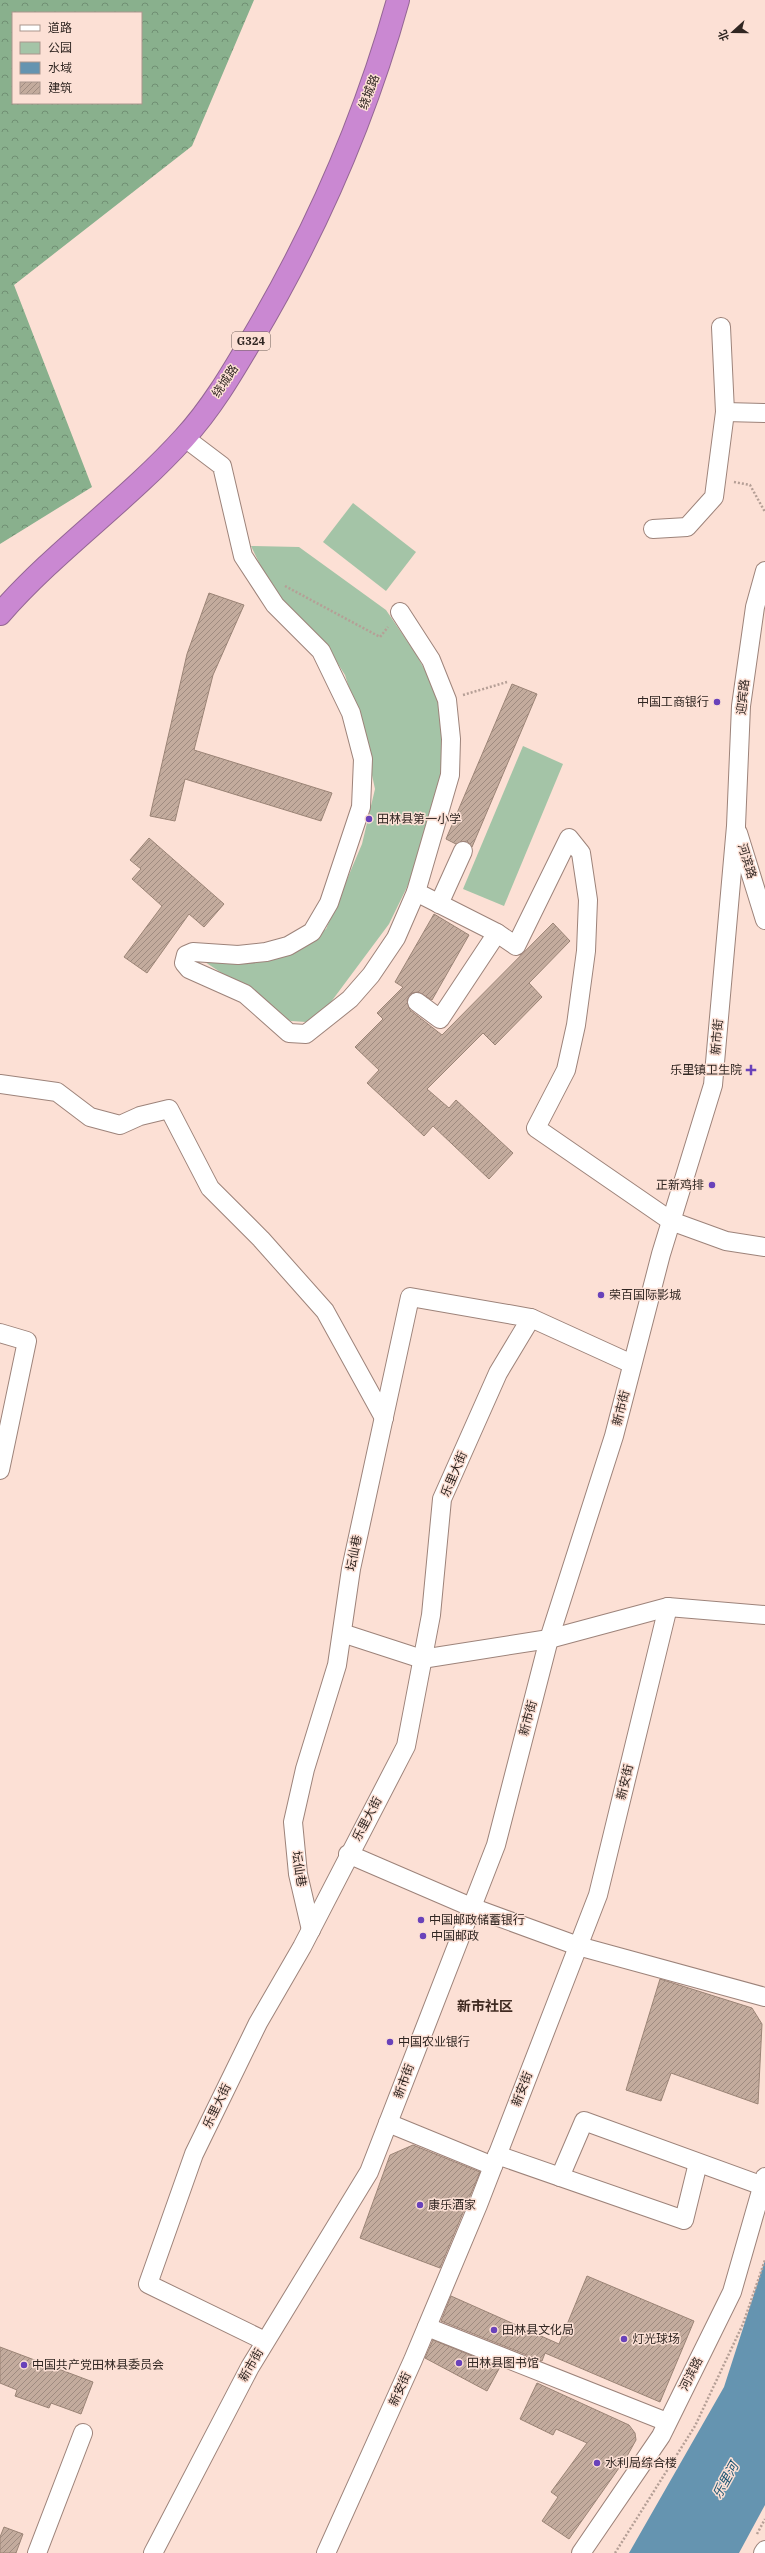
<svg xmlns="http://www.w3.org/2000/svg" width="765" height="2553" font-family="'IBM Plex Serif','Noto Sans SC',serif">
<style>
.forest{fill:url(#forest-crowns);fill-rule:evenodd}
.park{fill:#a4c4a7}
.water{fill:#6594b0}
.building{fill:url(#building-hatch);stroke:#9b8476}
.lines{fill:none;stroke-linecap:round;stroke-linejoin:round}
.minor-casing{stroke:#9d837a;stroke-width:20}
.highway-casing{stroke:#946694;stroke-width:24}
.path{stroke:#b59f96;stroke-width:2.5;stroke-dasharray:2 2;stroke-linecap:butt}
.minor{stroke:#fff;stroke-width:18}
.highway{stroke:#ca88d2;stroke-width:22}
.poi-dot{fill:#6942ba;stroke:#fce0d5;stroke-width:1.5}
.labels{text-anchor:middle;stroke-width:3;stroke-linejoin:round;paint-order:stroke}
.shield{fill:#fce0d5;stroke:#6d5e58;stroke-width:1}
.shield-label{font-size:11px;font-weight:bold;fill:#302622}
.street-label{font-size:12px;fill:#302622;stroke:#fce0d5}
.poi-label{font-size:12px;fill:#302622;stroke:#fce0d5;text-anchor:start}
.water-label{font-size:13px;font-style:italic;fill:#1b5573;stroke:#fce0d5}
.quarter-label{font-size:14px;font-weight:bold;fill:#3f2a21;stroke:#fce0d5}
</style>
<defs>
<pattern id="forest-crowns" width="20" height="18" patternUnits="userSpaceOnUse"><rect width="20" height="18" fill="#89b08d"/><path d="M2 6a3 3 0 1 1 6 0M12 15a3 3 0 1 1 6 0" fill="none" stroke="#708f73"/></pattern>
<pattern id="building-hatch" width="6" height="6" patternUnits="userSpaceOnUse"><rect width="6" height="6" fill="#c3ab9d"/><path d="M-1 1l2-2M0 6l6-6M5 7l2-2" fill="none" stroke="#9f8b80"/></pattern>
</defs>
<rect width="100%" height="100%" fill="#fce0d5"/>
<path class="forest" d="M 0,0 L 254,0 L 192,146 L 14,285 L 92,487 L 0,544 ZM 13,13 L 141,13 L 141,103 L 13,103 Z"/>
<g class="park">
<path d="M 353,503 L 416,552 L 386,591 L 323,542 Z"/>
<path d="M 251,546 L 299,547 L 386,610 L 416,654 L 432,683 L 445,726 L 442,771 L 409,883 L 389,924 L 322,1014 L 306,1022 L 291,1021 L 281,1017 L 264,1001 L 205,962 L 250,961 L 291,951 L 326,929 L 362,844 L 375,789 L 362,729 L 345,675 L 324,642 L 275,596 Z"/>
<path d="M 523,746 L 563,764 L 504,906 L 463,889 Z"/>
</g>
<path class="water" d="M 765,2260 L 765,2505 L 739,2553 L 629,2553 L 724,2387 Z"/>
<g class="building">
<path d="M 209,593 L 244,605 L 213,675 L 194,750 L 332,793 L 321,821 L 185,779 L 175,821 L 150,816 L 187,654 Z"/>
<path d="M 512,684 L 537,694 L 472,847 L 467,841 L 456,844 L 446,839 Z"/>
<path d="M 149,838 L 224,904 L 204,927 L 189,914 L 147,973 L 124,957 L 162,906 L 132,879 L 141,869 L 130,860 Z"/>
<path d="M 434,914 L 469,935 L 432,1000 L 418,992 L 412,993 L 407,1000 L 410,1010 L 442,1035 L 553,923 L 570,941 L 529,983 L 542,997 L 495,1045 L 483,1033 L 427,1089 L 449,1108 L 456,1100 L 513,1153 L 489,1179 L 433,1126 L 424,1136 L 367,1083 L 379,1070 L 355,1047 L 383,1019 L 377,1013 L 403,987 L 395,982 Z"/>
<path d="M 660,1979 L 752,2008 L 762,2024 L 758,2104 L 671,2073 L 661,2101 L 626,2090 Z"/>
<path d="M 413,2145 L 480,2172 L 440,2268 L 360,2238 L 390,2155 Z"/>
<path d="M 587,2276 L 694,2321 L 660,2402 L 545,2353 L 542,2361 L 441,2321 L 451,2296 L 559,2344 Z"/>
<path d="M 433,2340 L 500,2367 L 487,2391 L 425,2358 Z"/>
<path d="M 0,2347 L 93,2382 L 81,2414 L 51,2403 L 49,2408 L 15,2396 L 17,2390 L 0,2383 Z"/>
<path d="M 537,2383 L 629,2425 L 635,2433 L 636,2440 L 626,2458 L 569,2539 L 542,2521 L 558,2497 L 551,2492 L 587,2443 L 556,2429 L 553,2435 L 520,2419 Z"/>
<path d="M 4,2527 L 23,2534 L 16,2553 L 0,2553 L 0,2537 Z"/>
</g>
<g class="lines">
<g class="minor-casing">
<g id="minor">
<path d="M 725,412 L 765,413"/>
<path d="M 185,438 L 222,466 L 243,556 L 275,605 L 321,651 L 351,713 L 363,759 L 361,807 L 329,903 L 312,932 L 288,946 L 266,952 L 238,955 L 193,952 L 186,955 L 184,963 L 189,969 L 245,994 L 289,1033 L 306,1034 L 350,999 L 371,975 L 396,938 L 416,892 L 450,775 L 451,739 L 447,700 L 431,660 L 400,612"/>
<path d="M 653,529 L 687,527 L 714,497 L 725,412 L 721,327"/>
<path d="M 738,833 L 765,920"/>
<path d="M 416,892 L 497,933"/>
<path d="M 439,904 L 463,851"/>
<path d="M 417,1002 L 440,1019 L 497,933 L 516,946 L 569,838 L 581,853 L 588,900 L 586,951 L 576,1025 L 566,1070 L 536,1128 L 671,1221 L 726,1241 L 765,1247"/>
<path d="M 0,1084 L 57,1092 L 90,1117 L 120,1125 L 140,1116 L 169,1109 L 210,1188 L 261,1239 L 325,1311 L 384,1418"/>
<path d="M 0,1333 L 27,1341 L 0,1470"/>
<path d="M 342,1633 L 422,1659 L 549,1639 L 668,1607 L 765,1615"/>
<path d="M 348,1854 L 471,1907 L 578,1946 L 765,1997"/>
<path d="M 311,1930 L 298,1874 L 293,1822 L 305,1769 L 337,1665 L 351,1569 L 410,1297 L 531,1318"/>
<path d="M 388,2123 L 493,2166"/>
<path d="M 497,2155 L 684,2220 L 698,2163"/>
<path d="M 560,2177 L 584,2121 L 763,2186"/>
<path d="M 427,2327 L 667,2422"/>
<path d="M 265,2341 L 148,2284 L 194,2154 L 258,2023 L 302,1947 L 406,1746 L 431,1615 L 442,1499 L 498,1373 L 531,1318 L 632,1364"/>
<path d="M 37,2553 L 83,2433"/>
<path d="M 153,2553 L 250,2367 L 369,2172 L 496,1845 L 549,1639 L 614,1436 L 661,1254 L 713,1085 L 736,826 L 741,706 L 755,607 L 765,571"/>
<path d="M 326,2553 L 413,2360 L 478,2205 L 598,1895 L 668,1607"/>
<path d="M 581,2553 L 661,2436 L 732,2292 L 765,2177"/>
<path d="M 763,2553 L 765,2550"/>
</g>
</g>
<g class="highway-casing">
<path id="highway" d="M 0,614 C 56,550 127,501 184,438 C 211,409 232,373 252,339 C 315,233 365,119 398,0"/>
</g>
<g class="path">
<path d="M 734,482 L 750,485 L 765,512"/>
<path d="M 285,586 L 380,637 L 388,627"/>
<path d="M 463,695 L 507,682"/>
<path d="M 757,2534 L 765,2519"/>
<path d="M 615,2553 L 695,2426 L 743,2324 L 765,2260"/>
</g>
<use href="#minor" class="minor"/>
<use href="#highway" class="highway"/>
</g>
<g class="poi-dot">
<circle cx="717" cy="702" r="4"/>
<circle cx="369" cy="819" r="4"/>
<path d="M749 1064h4v4h4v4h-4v4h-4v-4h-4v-4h4z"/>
<circle cx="712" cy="1185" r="4"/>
<circle cx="601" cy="1295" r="4"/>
<circle cx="421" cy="1920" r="4"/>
<circle cx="423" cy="1936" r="4"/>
<circle cx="390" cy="2042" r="4"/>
<circle cx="420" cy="2205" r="4"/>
<circle cx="494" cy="2330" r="4"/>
<circle cx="624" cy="2339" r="4"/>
<circle cx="459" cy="2363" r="4"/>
<circle cx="24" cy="2365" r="4"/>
<circle cx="597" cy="2463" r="4"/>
</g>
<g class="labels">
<rect class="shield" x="232" y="332" width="38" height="18" rx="3"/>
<g class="shield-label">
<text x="251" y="345">G324</text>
</g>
<g class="street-label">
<text transform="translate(369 92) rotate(-69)" y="4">绕城路</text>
<text transform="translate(225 381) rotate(-56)" y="4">绕城路</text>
<text transform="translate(743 697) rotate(-84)" y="4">迎宾路</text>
<text transform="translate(747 861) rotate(73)" y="4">河滨路</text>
<text transform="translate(717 1037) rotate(-85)" y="4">新市街</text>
<text transform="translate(621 1408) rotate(-76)" y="4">新市街</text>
<text transform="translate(454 1474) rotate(-67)" y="4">乐里大街</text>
<text transform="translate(354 1553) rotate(-79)" y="4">坛仙巷</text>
<text transform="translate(528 1718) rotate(-75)" y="4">新市街</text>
<text transform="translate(625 1782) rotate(-77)" y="4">新安街</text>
<text transform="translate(367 1819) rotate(-62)" y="4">乐里大街</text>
<text transform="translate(299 1869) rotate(81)" y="4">坛仙巷</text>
<text transform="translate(404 2081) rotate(-70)" y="4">新市街</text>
<text transform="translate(522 2089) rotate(-69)" y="4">新安街</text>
<text transform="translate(217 2106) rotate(-64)" y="4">乐里大街</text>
<text transform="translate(251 2365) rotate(-60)" y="4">新市街</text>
<text transform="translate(691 2374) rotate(-63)" y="4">河滨路</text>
<text transform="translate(400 2389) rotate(-66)" y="4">新安街</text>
</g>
<g class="poi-label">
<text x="709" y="706" text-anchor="end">中国工商银行</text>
<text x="377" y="823">田林县第一小学</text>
<text x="742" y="1074" text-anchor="end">乐里镇卫生院</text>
<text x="704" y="1189" text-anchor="end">正新鸡排</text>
<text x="609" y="1299">荣百国际影城</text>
<text x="429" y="1924">中国邮政储蓄银行</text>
<text x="431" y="1940">中国邮政</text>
<text x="398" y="2046">中国农业银行</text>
<text x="428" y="2209">康乐酒家</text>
<text x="502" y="2334">田林县文化局</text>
<text x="632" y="2343">灯光球场</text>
<text x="467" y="2367">田林县图书馆</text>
<text x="32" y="2369">中国共产党田林县委员会</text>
<text x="605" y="2467">水利局综合楼</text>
</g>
<g class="water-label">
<text transform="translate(725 2480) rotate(-61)" y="5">乐里河</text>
</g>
<g class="quarter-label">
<text x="485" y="2011">新市社区</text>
</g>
</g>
<rect x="12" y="12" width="130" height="92" fill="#fce0d5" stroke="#aa968d"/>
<rect x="20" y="25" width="20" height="6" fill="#ffffff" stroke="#aa968d"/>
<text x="48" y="32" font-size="12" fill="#302622">道路</text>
<rect x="20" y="42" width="20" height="12" fill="#a4c4a7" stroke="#aa968d"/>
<text x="48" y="52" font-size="12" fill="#302622">公园</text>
<rect x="20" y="62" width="20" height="12" fill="#6594b0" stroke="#aa968d"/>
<text x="48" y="72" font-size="12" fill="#302622">水域</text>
<rect x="20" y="82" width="20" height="12" fill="url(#building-hatch)" stroke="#aa968d"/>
<text x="48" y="92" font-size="12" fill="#302622">建筑</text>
<g transform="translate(733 32) rotate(249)" stroke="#fce0d5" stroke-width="3" paint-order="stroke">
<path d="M0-3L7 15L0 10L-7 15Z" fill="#302622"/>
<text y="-6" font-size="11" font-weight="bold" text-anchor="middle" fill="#302622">北</text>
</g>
</svg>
